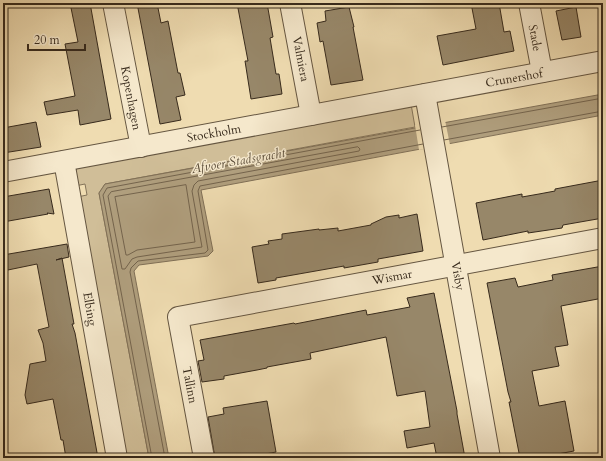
<svg xmlns="http://www.w3.org/2000/svg" width="606" height="461" font-family="Cardo,serif">
<style>
.green{fill:#d0be98;stroke:#84745a}
.water{fill:#b09f7e;stroke:#807057}
.pier{fill:#efdcb1}
.lines{fill:none;stroke-linecap:round;stroke-linejoin:round}
.shore{stroke:#74644d;stroke-width:1}
.building{fill:#978769;stroke:#372a1c}
.street-casing{stroke:#655641;stroke-width:22}
.street{stroke:#f5e8cc;stroke-width:20}
.labels{text-anchor:middle;stroke-width:3;stroke-linejoin:round;paint-order:stroke}
.street-label{font-size:12px;fill:#372a1c;stroke:#f5e8cc}
.water-label{font-size:13px;font-style:italic;fill:#5b4d39;stroke:#f5e8cc}
</style>
<rect width="100%" height="100%" fill="#efdcb1"/>
<filter id="stains"><feTurbulence type="fractalNoise" baseFrequency=".005" numOctaves="4"/><feColorMatrix values="0 0 0 0 .2 0 0 0 0 .09 0 0 0 0 .02 0 0 0 .5 -.17"/></filter>
<radialGradient id="worn" r=".72"><stop offset=".6" stop-color="#630" stop-opacity="0"/><stop offset="1" stop-color="#630" stop-opacity=".3"/></radialGradient>
<path class="green" d="M 411,104 L 415,127 L 105,184 L 99,193 L 149,458 L 125,458 L 77,197 L 87,195 L 85,184 L 75,186 L 76,170 L 79,167 Z"/>
<path class="water" d="M 603,94 L 603,115 L 201,190 L 213,251 L 208,256 L 139,265 L 134,271 L 169,458 L 149,458 L 99,193 L 105,184 Z"/>
<path class="pier" d="M 445,120 L 450,145 L 419,150 L 415,125 Z"/>
<g class="lines">
<g class="shore">
<path d="M 442,127 L 603,98"/>
<path d="M 444,140 L 603,111"/>
<path d="M 358,147 L 360,149 L 359,151 L 198,181 L 194,185 L 192,191 L 202,247 L 137,257 L 132,259 L 125,269 L 122,269 L 108,196 L 111,192 Z"/>
<path d="M 186,185 L 195,242 L 137,250 L 128,255 L 126,255 L 115,197 Z"/>
<path d="M 152,458 L 103,195 L 107,188 L 420,130"/>
<path d="M 165,458 L 130,272 L 131,268 L 138,261 L 205,253 L 208,250 L 198,191 L 200,186 L 423,144"/>
</g>
</g>
<g class="building">
<path d="M 70,3 L 90,3 L 111,119 L 80,125 L 78,110 L 47,115 L 44,102 L 75,96 L 65,44 L 78,42 Z"/>
<path d="M 137,3 L 157,3 L 161,23 L 168,21 L 178,73 L 180,73 L 185,95 L 176,97 L 181,120 L 160,124 Z"/>
<path d="M 237,3 L 267,3 L 273,37 L 270,38 L 276,74 L 279,74 L 282,94 L 251,99 L 245,61 L 248,61 Z"/>
<path d="M 471,3 L 499,3 L 504,32 L 510,31 L 514,51 L 443,65 L 437,36 L 476,29 Z"/>
<path d="M 349,7 L 354,27 L 353,27 L 363,80 L 331,85 L 323,41 L 320,42 L 317,23 L 326,21 L 325,11 Z"/>
<path d="M 576,7 L 581,37 L 562,40 L 556,11 Z"/>
<path d="M 36,122 L 41,147 L 3,153 L 3,128 Z"/>
<path d="M 603,180 L 603,197 L 600,198 L 603,218 L 563,225 L 562,228 L 528,233 L 528,231 L 483,240 L 476,203 L 522,194 L 522,197 L 539,194 L 555,191 L 555,189 Z"/>
<path d="M 49,189 L 54,214 L 47,213 L 48,214 L 3,222 L 3,197 Z"/>
<path d="M 417,214 L 423,251 L 378,259 L 378,262 L 344,268 L 344,266 L 276,278 L 276,280 L 258,283 L 252,247 L 269,244 L 268,241 L 282,239 L 282,234 L 319,229 L 319,230 L 338,228 L 338,231 L 371,225 L 371,224 L 386,217 L 399,215 L 399,218 Z"/>
<path d="M 67,244 L 69,257 L 56,260 L 62,258 L 74,324 L 72,324 L 75,333 L 98,458 L 66,458 L 63,440 L 61,440 L 53,399 L 27,404 L 25,395 L 30,364 L 46,361 L 43,343 L 38,330 L 49,327 L 37,264 L 3,271 L 3,255 Z"/>
<path d="M 603,266 L 603,298 L 561,306 L 568,345 L 555,347 L 559,366 L 532,371 L 539,406 L 565,401 L 574,451 L 547,456 L 547,458 L 520,458 L 509,402 L 511,402 L 508,392 L 487,283 L 515,278 L 518,287 L 553,280 L 552,275 Z"/>
<path d="M 434,293 L 457,411 L 457,414 L 465,458 L 437,458 L 434,443 L 407,448 L 404,431 L 430,427 L 425,391 L 397,396 L 386,337 L 310,353 L 311,359 L 267,367 L 267,368 L 257,370 L 224,376 L 224,379 L 202,382 L 198,361 L 204,360 L 200,340 L 294,323 L 295,324 L 366,310 L 367,315 L 410,307 L 407,298 Z"/>
<path d="M 267,401 L 276,452 L 245,458 L 215,458 L 208,417 L 224,414 L 223,408 Z"/>
</g>
<g class="lines">
<g class="street-casing">
<g id="street">
<path d="M 113,3 L 141,147"/>
<path d="M 290,3 L 311,115"/>
<path d="M 529,3 L 542,72"/>
<path d="M 425,94 L 490,458"/>
<path d="M 64,161 L 117,458"/>
<path d="M 3,172 L 603,61"/>
<path d="M 204,458 L 178,317 L 603,238"/>
</g>
</g>
<use href="#street" class="street"/>
</g>
<g class="labels">
<g class="street-label">
<text transform="translate(535 38) rotate(79)" y="4">Stade</text>
<text transform="translate(301 59) rotate(79)" y="4">Valmiera</text>
<text transform="translate(514 78) rotate(-10)" y="4">Crunershof</text>
<text transform="translate(131 98) rotate(79)" y="4">Kopenhagen</text>
<text transform="translate(214 133) rotate(-10)" y="4">Stockholm</text>
<text transform="translate(458 276) rotate(80)" y="4">Visby</text>
<text transform="translate(392 277) rotate(-10)" y="4">Wismar</text>
<text transform="translate(90 309) rotate(80)" y="4">Elbing</text>
<text transform="translate(190 385) rotate(79)" y="4">Tallinn</text>
</g>
<g class="water-label">
<text transform="translate(238 160) rotate(-10)" y="5">Afvoer Stadsgracht</text>
</g>
</g>
<rect width="606" height="461" fill="none" stroke="#efdcb1" stroke-width="16"/>
<rect x="4" y="4" width="598" height="453" fill="none" stroke="#372a1c" stroke-width="2"/>
<rect x="8" y="8" width="590" height="445" fill="none" stroke="#372a1c"/>
<path d="M28 44v6h57v-6" fill="none" stroke="#372a1c" stroke-width="2"/>
<text x="34" y="44" font-size="12" fill="#372a1c" stroke="#f5e8cc" stroke-width="3" paint-order="stroke">20 m</text>
<rect width="100%" height="100%" filter="url(#stains)"/>
<rect width="100%" height="100%" fill="url(#worn)"/>
</svg>
